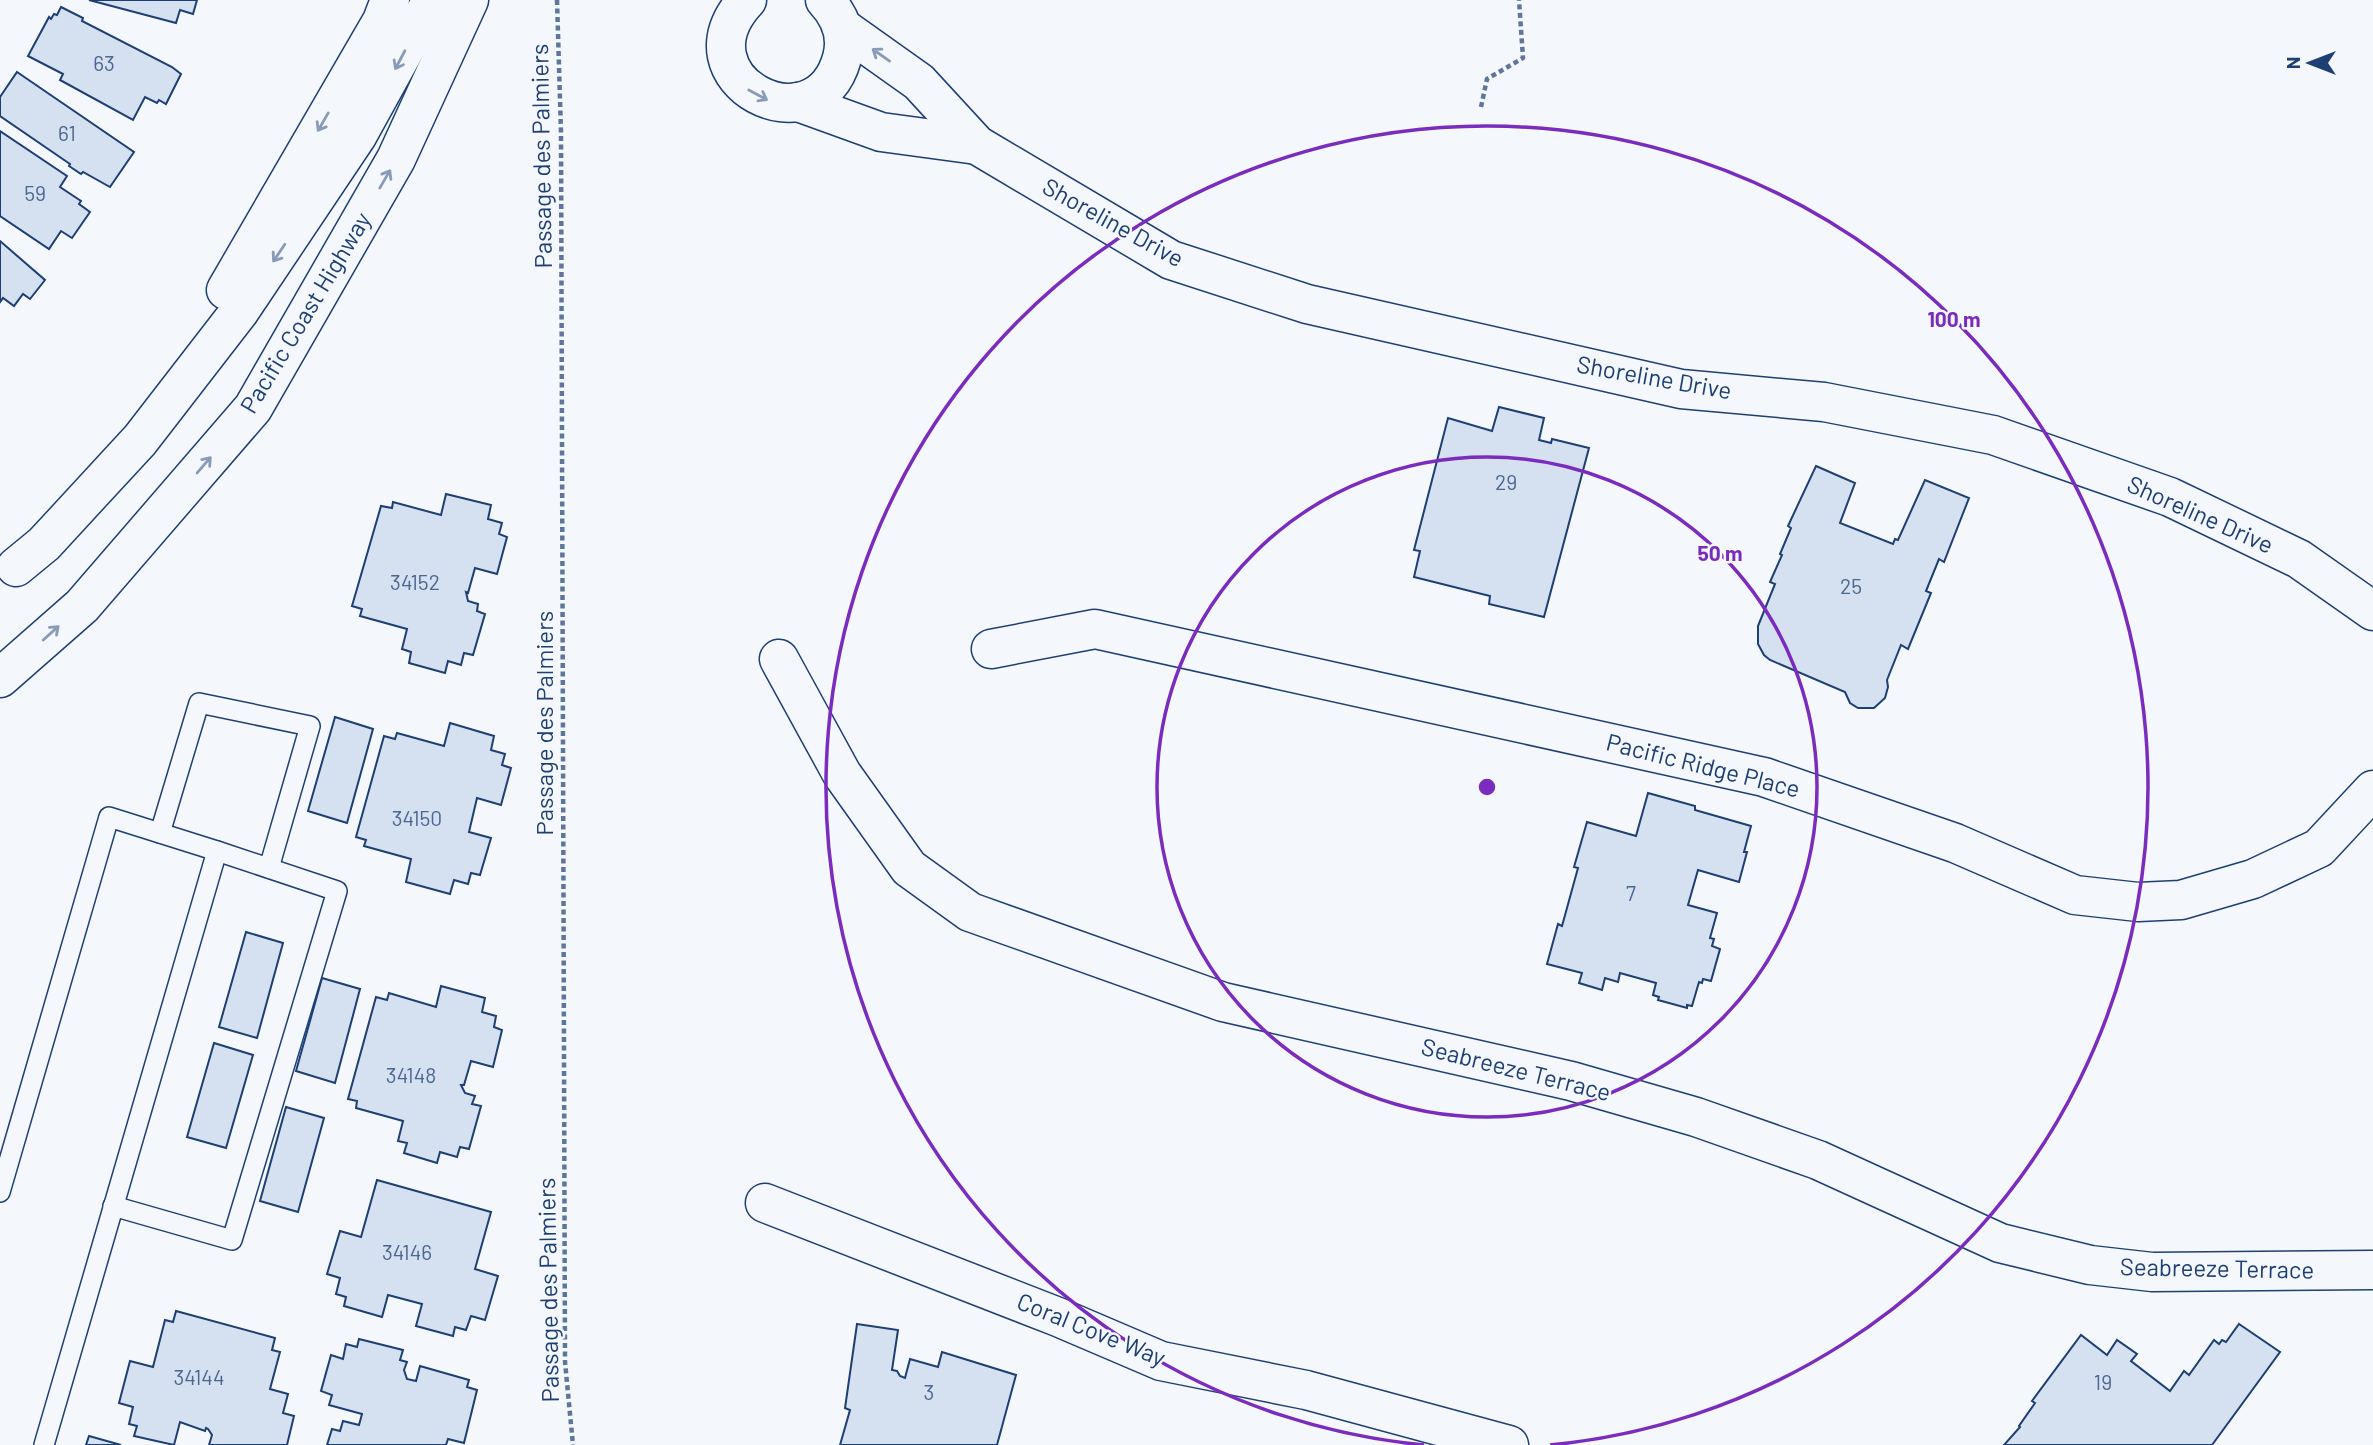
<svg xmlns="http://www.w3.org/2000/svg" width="2373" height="1445" font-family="Barlow,sans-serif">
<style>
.building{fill:#d5e0f0;stroke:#1d3f73;stroke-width:2}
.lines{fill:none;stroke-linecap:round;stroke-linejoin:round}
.lane-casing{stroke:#1d3f73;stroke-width:22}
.street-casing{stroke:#1d3f73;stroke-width:41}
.highway-casing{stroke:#1d3f73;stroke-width:41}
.path{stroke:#5e769c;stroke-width:4.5;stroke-dasharray:5 3.5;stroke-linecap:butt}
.lane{stroke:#f4f7fb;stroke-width:19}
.street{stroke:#f4f7fb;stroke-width:38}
.highway{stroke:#f4f7fb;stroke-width:38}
.oneway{stroke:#889bb7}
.ring{fill:none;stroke:#7b2cbf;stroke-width:3.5}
.labels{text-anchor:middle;stroke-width:5;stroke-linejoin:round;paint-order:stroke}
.number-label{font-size:21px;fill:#4b6792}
.street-label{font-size:24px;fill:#1d3f73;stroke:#f4f7fb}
.centre{fill:#7b2cbf;stroke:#f4f7fb;stroke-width:3.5}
.ring-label{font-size:21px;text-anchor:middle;font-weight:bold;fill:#7b2cbf;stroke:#f4f7fb;stroke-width:5;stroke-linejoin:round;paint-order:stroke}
</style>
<rect width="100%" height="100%" fill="#f4f7fb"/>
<g class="building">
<path d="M 89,0 L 197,0 L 193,14 L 180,10 L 176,23 Z"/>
<path d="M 61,7 L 83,18 L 82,21 L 172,67 L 181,74 L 166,104 L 159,100 L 157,103 L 145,97 L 133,120 L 60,80 L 63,74 L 28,56 L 49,17 L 51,19 L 54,14 L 57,15 Z"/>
<path d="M 17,72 L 134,152 L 110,187 L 83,172 L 81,174 L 69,166 L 70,164 L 0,116 L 0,97 Z"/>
<path d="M 0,131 L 67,176 L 60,187 L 81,201 L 79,204 L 90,212 L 72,238 L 61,231 L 49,249 L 0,216 Z"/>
<path d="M 0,241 L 45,280 L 30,299 L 23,294 L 14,306 L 3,298 L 0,302 Z"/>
<path d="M 1499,407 L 1544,418 L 1539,440 L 1551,443 L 1552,439 L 1589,448 L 1544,617 L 1489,604 L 1490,596 L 1414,577 L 1420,551 L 1414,550 L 1448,418 L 1492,431 Z"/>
<path d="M 1816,466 L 1855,483 L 1840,523 L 1893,544 L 1895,539 L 1898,540 L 1925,480 L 1969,498 L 1944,562 L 1939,559 L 1926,591 L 1931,593 L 1908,649 L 1901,645 L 1887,680 L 1888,687 L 1885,698 L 1874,708 L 1858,708 L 1850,703 L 1845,692 L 1770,660 L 1764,655 L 1758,644 L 1758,626 L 1775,584 L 1770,582 L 1782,555 L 1780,554 L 1791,528 L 1788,526 Z"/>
<path d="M 446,494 L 491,505 L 488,519 L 502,523 L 499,534 L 507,537 L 497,574 L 475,568 L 468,593 L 466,592 L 468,601 L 478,604 L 477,611 L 485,614 L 473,655 L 464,653 L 461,665 L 448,661 L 445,673 L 409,663 L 411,652 L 402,649 L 407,629 L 360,616 L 362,609 L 352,606 L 381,506 L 392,508 L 393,502 L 441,515 Z"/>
<path d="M 335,717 L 373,729 L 347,823 L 308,811 Z"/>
<path d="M 450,723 L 494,736 L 491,750 L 505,754 L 502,765 L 511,768 L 501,805 L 477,798 L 469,832 L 491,838 L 480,875 L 471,873 L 468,884 L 454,880 L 450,894 L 406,882 L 411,859 L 364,846 L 366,840 L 356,837 L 384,736 L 395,739 L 397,733 L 444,746 Z"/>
<path d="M 1648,793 L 1695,806 L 1695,810 L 1751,826 L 1744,852 L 1747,852 L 1739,882 L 1698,870 L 1688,905 L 1717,913 L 1710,938 L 1714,939 L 1712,946 L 1720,949 L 1711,981 L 1703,979 L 1702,983 L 1699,982 L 1692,1006 L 1687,1005 L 1687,1008 L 1658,1000 L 1659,997 L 1653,995 L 1656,983 L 1620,973 L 1618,982 L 1605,978 L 1602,990 L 1579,983 L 1582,973 L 1547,964 L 1558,924 L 1562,926 L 1578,868 L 1574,867 L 1587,822 L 1636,836 Z"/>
<path d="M 246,932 L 283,943 L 257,1038 L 219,1027 Z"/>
<path d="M 322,978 L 360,989 L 335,1083 L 296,1071 Z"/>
<path d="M 441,986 L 485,998 L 482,1012 L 496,1016 L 494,1027 L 502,1030 L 493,1067 L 471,1061 L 464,1085 L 461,1085 L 465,1093 L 475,1096 L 472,1104 L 481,1106 L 469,1149 L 460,1147 L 457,1157 L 440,1152 L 437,1163 L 404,1153 L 407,1143 L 398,1141 L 403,1121 L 356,1108 L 357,1101 L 348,1099 L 376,997 L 387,1000 L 389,993 L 436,1007 Z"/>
<path d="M 214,1043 L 253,1055 L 226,1148 L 187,1137 Z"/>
<path d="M 286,1107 L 324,1118 L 298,1212 L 260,1201 Z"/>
<path d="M 377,1180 L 491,1212 L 475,1269 L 498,1276 L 485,1320 L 471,1316 L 466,1330 L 455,1327 L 453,1336 L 416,1326 L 422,1304 L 388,1295 L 382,1317 L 344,1306 L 346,1297 L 336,1294 L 340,1278 L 327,1274 L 340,1231 L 361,1237 Z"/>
<path d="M 176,1311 L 275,1338 L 272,1350 L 280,1352 L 270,1389 L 288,1394 L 283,1413 L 294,1416 L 287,1445 L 209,1445 L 212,1435 L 208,1429 L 206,1428 L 205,1431 L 180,1422 L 174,1445 L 134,1436 L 137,1426 L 129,1424 L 133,1407 L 119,1403 L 130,1361 L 153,1367 L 165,1320 L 173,1322 Z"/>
<path d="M 857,1324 L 898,1330 L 892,1370 L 897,1371 L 900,1376 L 905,1378 L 910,1359 L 938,1367 L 942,1352 L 1016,1375 L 997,1445 L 840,1445 L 850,1410 L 845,1408 Z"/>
<path d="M 2239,1324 L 2280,1352 L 2212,1445 L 2004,1445 L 2020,1427 L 2019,1426 L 2035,1403 L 2032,1401 L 2081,1335 L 2107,1355 L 2117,1340 L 2137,1354 L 2131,1361 L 2170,1391 L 2184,1371 L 2189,1375 L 2214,1340 L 2219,1344 L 2222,1340 L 2226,1342 Z"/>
<path d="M 359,1339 L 403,1350 L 400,1360 L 407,1362 L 404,1370 L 407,1379 L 416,1381 L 420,1366 L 469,1380 L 467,1387 L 477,1390 L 464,1443 L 448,1439 L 446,1445 L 327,1445 L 332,1429 L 340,1431 L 343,1421 L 359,1425 L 362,1414 L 329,1405 L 332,1395 L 321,1391 L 331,1355 L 343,1359 L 346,1344 L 357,1347 Z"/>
<path d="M 89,1436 L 121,1445 L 86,1445 Z"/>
</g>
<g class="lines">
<g class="lane-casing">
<g id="lane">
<path d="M 160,833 L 199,703 L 310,726 L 269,868"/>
<path d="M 0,1192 L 109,817 L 217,851 L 44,1445"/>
<path d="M 113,1206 L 232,1240 L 337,891 L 217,851"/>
</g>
</g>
<g class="street-casing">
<g id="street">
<path d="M 747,0 C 673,79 816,153 842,58 C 848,36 841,17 825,0"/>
<path d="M 843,28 L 919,82 L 977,145 L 1171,260 L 1307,304 L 1681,389 L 1824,402 L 1993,435 L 2170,497 L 2299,559 L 2373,611"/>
<path d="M 798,102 L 881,132 L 977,145"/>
<path d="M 991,649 L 1095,629 L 1764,777 L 1955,843 L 2075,895 L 2138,902 L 2181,900 L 2253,879 L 2319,848 L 2373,790"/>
<path d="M 779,659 L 842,774 L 909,868 L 970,912 L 1223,1002 L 1571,1081 L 1696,1117 L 1818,1160 L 2000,1243 L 2090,1265 L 2152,1272 L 2373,1270"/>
<path d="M 765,1203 L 1058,1317 L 1161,1361 L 1306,1390 L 1509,1445"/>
</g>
</g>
<g class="highway-casing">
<g id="highway">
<path d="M 226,290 L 382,21 L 390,0"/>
<path d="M 16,567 L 44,544 L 140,440 L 239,312 L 357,136 L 432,0"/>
<path d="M 0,678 L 82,606 L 253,408 L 396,159 L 469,0"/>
</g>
</g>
<g class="path">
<path d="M 557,0 L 561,132 L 565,1362 L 573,1445"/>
<path d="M 1481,107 L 1487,79 L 1523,58 L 1519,0"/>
</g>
<use href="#lane" class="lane"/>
<use href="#street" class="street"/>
<use href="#highway" class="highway"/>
</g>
<defs><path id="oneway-shaft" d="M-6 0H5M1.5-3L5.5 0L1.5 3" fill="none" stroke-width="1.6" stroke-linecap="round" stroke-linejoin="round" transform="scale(1.75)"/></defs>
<g class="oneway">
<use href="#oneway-shaft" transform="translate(881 55) rotate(-145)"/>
<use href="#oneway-shaft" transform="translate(400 60) rotate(118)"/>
<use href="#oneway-shaft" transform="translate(758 95) rotate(28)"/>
<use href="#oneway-shaft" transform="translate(323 122) rotate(120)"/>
<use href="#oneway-shaft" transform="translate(385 179) rotate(-60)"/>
<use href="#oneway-shaft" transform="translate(279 253) rotate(124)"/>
<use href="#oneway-shaft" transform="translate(204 465) rotate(-49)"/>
<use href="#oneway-shaft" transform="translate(51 633) rotate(-42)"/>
</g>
<g class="ring">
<circle cx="1487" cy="787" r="330"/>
<path d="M1424 1445A661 661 0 1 1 1550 1445"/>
</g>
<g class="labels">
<g class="number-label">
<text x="104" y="71">63</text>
<text x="67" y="141">61</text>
<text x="35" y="201">59</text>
<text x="1506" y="490">29</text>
<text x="415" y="590">34152</text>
<text x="1851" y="594">25</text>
<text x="417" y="826">34150</text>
<text x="1631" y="901">7</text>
<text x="411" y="1083">34148</text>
<text x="407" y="1260">34146</text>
<text x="199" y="1385">34144</text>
<text x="2103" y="1390">19</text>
<text x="929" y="1400">3</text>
</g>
<g class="street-label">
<text transform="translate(542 156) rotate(-91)" y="8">Passage des Palmiers</text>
<text transform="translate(1113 223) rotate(29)" y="8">Shoreline Drive</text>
<text transform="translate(306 313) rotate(-59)" y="8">Pacific Coast Highway</text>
<text transform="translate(1654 378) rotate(10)" y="8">Shoreline Drive</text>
<text transform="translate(2200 515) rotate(24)" y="8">Shoreline Drive</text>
<text transform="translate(545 723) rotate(-90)" y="8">Passage des Palmiers</text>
<text transform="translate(1703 766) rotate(14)" y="8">Pacific Ridge Place</text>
<text transform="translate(1516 1070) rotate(14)" y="8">Seabreeze Terrace</text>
<text transform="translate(2217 1269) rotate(1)" y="8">Seabreeze Terrace</text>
<text transform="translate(549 1290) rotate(-91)" y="8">Passage des Palmiers</text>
<text transform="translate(1091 1330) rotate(22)" y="8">Coral Cove Way</text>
</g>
</g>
<circle cx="1487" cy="787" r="10" class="centre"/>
<g class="ring-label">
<text x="1954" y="327">100 m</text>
<text x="1720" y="561">50 m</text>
</g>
<g transform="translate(2310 63) rotate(270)" stroke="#f4f7fb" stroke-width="5" paint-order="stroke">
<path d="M0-5L12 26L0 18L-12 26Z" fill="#1d3f73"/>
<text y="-10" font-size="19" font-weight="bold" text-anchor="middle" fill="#1d3f73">N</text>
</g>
</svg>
